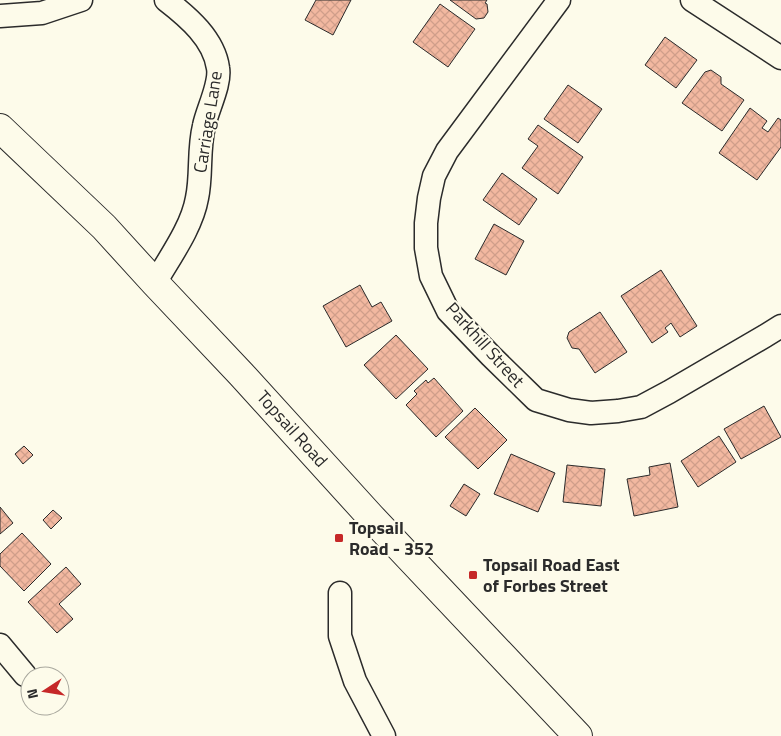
<svg xmlns="http://www.w3.org/2000/svg" width="781" height="736" font-family="'Titillium Web',sans-serif">
<style>
.building{fill:url(#building-cross-hatch);stroke:#2b2b2b}
.lines{fill:none;stroke-linecap:round;stroke-linejoin:round}
.street-casing{stroke:#2b2b2b;stroke-width:25}
.primary-casing{stroke:#2b2b2b;stroke-width:30}
.street{stroke:#fdfbea;stroke-width:22}
.primary{stroke:#fdfbea;stroke-width:28}
.poi-dot{fill:#c62828;stroke:#fdfbea;stroke-width:2}
.labels{text-anchor:middle;stroke-width:4;stroke-linejoin:round;paint-order:stroke}
.street-label{font-size:18px;fill:#2b2b2b;stroke:#fdfbea}
.poi-label{font-size:18px;font-weight:bold;fill:#2b2b2b;stroke:#fdfbea;text-anchor:start}
</style>
<defs>
<pattern id="building-cross-hatch" width="8" height="8" patternUnits="userSpaceOnUse" patternTransform="scale(1.25)"><rect width="8" height="8" fill="#f2b8a0"/><path d="M0 0l8 8M0 8l8-8" fill="none" stroke="#d09e8a"/></pattern>
</defs>
<rect width="100%" height="100%" fill="#fdfbea"/>
<g class="building">
<path d="M 316,0 L 351,0 L 333,35 L 305,20 Z"/>
<path d="M 450,0 L 487,0 L 485,3 L 487,4 L 488,12 L 484,18 L 476,19 Z"/>
<path d="M 440,4 L 475,29 L 448,67 L 413,42 Z"/>
<path d="M 665,37 L 697,60 L 676,88 L 645,65 Z"/>
<path d="M 711,70 L 721,77 L 721,84 L 744,100 L 722,131 L 682,103 L 705,72 Z"/>
<path d="M 568,85 L 602,109 L 578,143 L 544,119 Z"/>
<path d="M 750,108 L 767,121 L 762,128 L 768,132 L 778,118 L 781,120 L 781,147 L 757,180 L 719,153 Z"/>
<path d="M 538,125 L 583,157 L 558,194 L 522,168 L 538,146 L 528,139 Z"/>
<path d="M 502,173 L 537,199 L 519,225 L 483,200 Z"/>
<path d="M 494,224 L 524,241 L 506,275 L 475,259 Z"/>
<path d="M 661,270 L 697,326 L 680,337 L 671,323 L 665,328 L 668,332 L 652,343 L 621,296 Z"/>
<path d="M 360,285 L 372,307 L 381,302 L 392,321 L 346,347 L 323,306 Z"/>
<path d="M 600,312 L 627,352 L 595,373 L 579,349 L 572,348 L 567,338 L 569,332 Z"/>
<path d="M 396,335 L 428,369 L 396,399 L 364,365 Z"/>
<path d="M 434,378 L 463,411 L 436,437 L 406,405 L 417,394 L 414,391 L 426,380 L 428,383 Z"/>
<path d="M 764,406 L 781,437 L 741,459 L 724,429 Z"/>
<path d="M 475,408 L 507,440 L 478,469 L 445,437 Z"/>
<path d="M 719,436 L 736,462 L 698,487 L 681,461 Z"/>
<path d="M 24,446 L 33,455 L 23,464 L 15,454 Z"/>
<path d="M 511,454 L 555,473 L 538,512 L 494,494 Z"/>
<path d="M 670,463 L 678,507 L 634,516 L 627,479 L 650,475 L 649,467 Z"/>
<path d="M 567,465 L 605,469 L 601,506 L 563,502 Z"/>
<path d="M 464,484 L 480,494 L 466,516 L 450,506 Z"/>
<path d="M 0,507 L 13,523 L 0,534 Z"/>
<path d="M 53,510 L 62,518 L 51,529 L 43,520 Z"/>
<path d="M 22,533 L 51,564 L 24,591 L 0,566 L 0,554 Z"/>
<path d="M 66,567 L 81,584 L 59,604 L 73,619 L 57,633 L 28,602 Z"/>
</g>
<g class="lines">
<g class="street-casing">
<g id="street">
<path d="M 559,0 L 447,151 L 434,176 L 429,198 L 426,223 L 426,248 L 431,276 L 448,311 L 491,356 L 536,400 L 569,410 L 591,413 L 618,411 L 641,407 L 669,392 L 765,336 L 781,326"/>
<path d="M 692,0 L 781,58"/>
<path d="M 0,16 L 42,13 L 81,0"/>
<path d="M 155,283 C 170,257 192,227 197,198 C 202,175 198,150 204,126 C 207,110 221,84 218,68 C 214,39 188,17 166,0"/>
<path d="M 340,593 L 340,636 L 355,681 L 384,736"/>
<path d="M 0,645 L 25,675"/>
</g>
</g>
<g class="primary-casing">
<path id="primary" d="M 0,128 L 104,227 L 155,283 L 241,374 L 371,517 L 578,736"/>
</g>
<use href="#street" class="street"/>
<use href="#primary" class="primary"/>
</g>
<g class="poi-dot">
<rect x="334" y="533" width="10" height="10" rx="2.5"/>
<rect x="468" y="570" width="10" height="10" rx="2.5"/>
</g>
<g class="labels">
<g class="street-label">
<text transform="translate(208 122) rotate(-81)" y="6">Carriage Lane</text>
<text transform="translate(485 345) rotate(48)" y="6">Parkhill Street</text>
<text transform="translate(292 429) rotate(48)" y="6">Topsail Road</text>
</g>
<g class="poi-label">
<text x="349" y="534">Topsail<tspan x="349" dy="21">Road - 352</tspan></text>
<text x="483" y="571">Topsail Road East<tspan x="483" dy="21">of Forbes Street</tspan></text>
</g>
</g>
<g transform="translate(45 691) rotate(258)"><circle r="24" fill="#fdfbea" stroke="#a9a89e"/>
<path d="M0-4L9 19L0 12L-9 19Z" fill="#c62828"/>
<text y="-8" font-size="14" font-weight="bold" text-anchor="middle" fill="#2b2b2b">N</text>
</g>
</svg>
